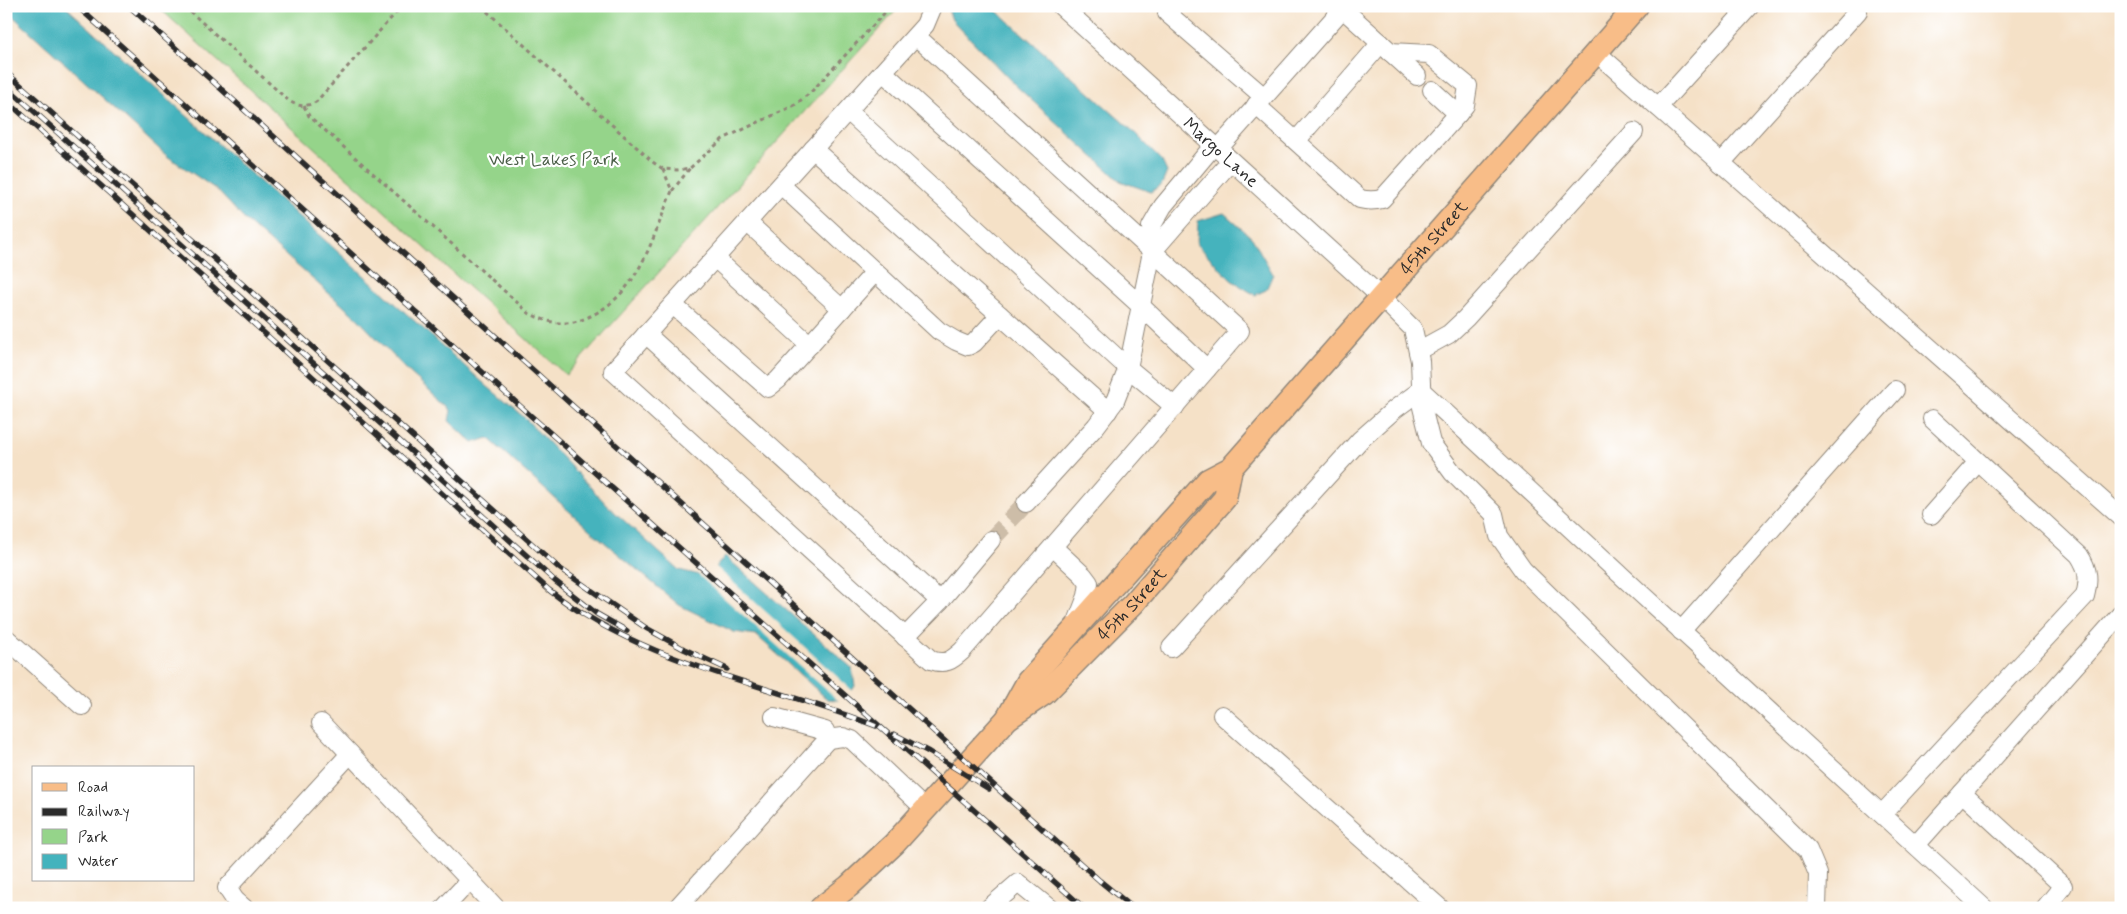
<svg xmlns="http://www.w3.org/2000/svg" width="2127" height="914" font-family="Mynerve,sans-serif">
<style>
.green{fill:#95d48a;stroke:#60805a}
.water{fill:#44b3bd;stroke:#386f74}
.pier{fill:#f5e1c7}
.lines{fill:none;stroke-linecap:round;stroke-linejoin:round}
.minor-tunnel{stroke:#cdbda8;stroke-width:18;stroke-dasharray:18 9;stroke-linecap:butt}
.minor-casing{stroke:#908679;stroke-width:20}
.major-casing{stroke:#908679;stroke-width:25}
.path{stroke:#908679;stroke-width:3;stroke-dasharray:4 4;stroke-linecap:butt}
.minor{stroke:#fff;stroke-width:18}
.major{stroke:#f8bd88;stroke-width:22}
.rail-casing{stroke:#2b2b2b;stroke-width:5.5}
.rail{stroke:#fff;stroke-width:4;stroke-dasharray:11;stroke-linecap:butt}
.labels{text-anchor:middle;stroke-width:4.5;stroke-linejoin:round;paint-order:stroke}
.street-label{font-size:18px;fill:#2b2b2b;stroke:#fff}
.park-label{font-size:18px;fill:#4b5e48;stroke:#fff}
</style>
<rect width="100%" height="100%" fill="#fff"/>
<filter id="ink" filterUnits="userSpaceOnUse"><feTurbulence type="fractalNoise" baseFrequency=".02" numOctaves="2"/><feDisplacementMap in="SourceGraphic" scale="10" xChannelSelector="R" yChannelSelector="G"/><feConvolveMatrix kernelMatrix="1 2 1 2 8 2 1 2 1" color-interpolation-filters="sRGB"/></filter>
<filter id="wash" filterUnits="userSpaceOnUse"><feTurbulence type="fractalNoise" baseFrequency=".0096" numOctaves="4" result="noise"/><feDisplacementMap in="SourceGraphic" scale="20" xChannelSelector="R" yChannelSelector="G"/><feGaussianBlur stdDeviation="1.12" result="paint"/><feColorMatrix in="noise" values="0 0 0 0 0 0 0 0 0 0 0 0 0 0 0 0 0 1.4 0 .05"/><feComposite in="paint" operator="in"/></filter>
<g filter="url(#wash)">
<rect width="100%" height="100%" fill="#f5e1c7"/>
<path class="green" d="M 157,6 L 900,6 L 566,375 Z"/>
<g class="water">
<path d="M 6,6 L 65,6 L 488,387 L 525,418 L 609,507 L 679,570 L 708,577 L 725,556 L 852,668 L 855,686 L 845,701 L 827,699 L 756,635 L 734,632 L 679,605 L 590,530 L 488,438 L 473,443 L 449,421 L 451,410 L 407,370 L 357,318 L 244,219 L 217,190 L 167,156 L 6,10 Z"/>
<path d="M 947,6 L 991,6 L 1134,132 L 1161,159 L 1167,172 L 1162,184 L 1151,192 L 1120,181 L 1014,84 L 952,20 Z"/>
<path d="M 1224,213 L 1252,238 L 1273,274 L 1266,290 L 1255,295 L 1231,280 L 1197,244 L 1198,221 Z"/>
</g>
<path class="pier" d="M 714,565 L 854,692 L 846,703 L 841,703 L 694,571 L 707,574 Z"/>
</g>
<g filter="url(#ink)">
<g class="lines">
<path class="minor-tunnel" d="M 991,540 L 1026,503"/>
<g class="minor-casing">
<g id="minor">
<path d="M 1061,6 L 1381,297 L 1413,329 L 1420,361 L 1422,407 L 1431,443 L 1453,473 L 1494,514 L 1499,536 L 1523,570 L 1808,850 L 1818,874 L 1817,908"/>
<path d="M 1173,6 L 1167,13 L 1264,97"/>
<path d="M 1343,9 L 1417,76"/>
<path d="M 916,36 L 1240,331 L 962,651 C 951,661 945,665 931,660 L 613,371 L 925,25 L 933,6"/>
<path d="M 1390,52 L 1429,54 L 1468,86 L 1465,105 L 1458,114"/>
<path d="M 1597,53 L 2121,517"/>
<path d="M 883,72 L 1141,306 L 1207,369"/>
<path d="M 1256,105 L 1360,199 C 1368,201 1374,201 1382,199 L 1458,114 L 1432,90"/>
<path d="M 1658,107 L 1750,6"/>
<path d="M 848,111 L 1128,368 L 1175,407"/>
<path d="M 1296,141 L 1381,43"/>
<path d="M 813,149 L 1108,411"/>
<path d="M 1218,149 L 1345,6"/>
<path d="M 1721,163 L 1858,11"/>
<path d="M 781,185 L 939,331 L 956,341 L 968,346 L 974,343 L 1000,315"/>
<path d="M 747,222 L 842,309"/>
<path d="M 1152,252 L 1231,161"/>
<path d="M 715,258 L 810,345"/>
<path d="M 673,305 L 768,388 L 778,380 L 875,272"/>
<path d="M 646,334 L 940,601"/>
<path d="M 1418,351 L 1449,334 L 1466,318 L 1634,132"/>
<path d="M 1026,503 L 1096,426 L 1115,401 L 1128,368 L 1152,252 L 1151,227 L 1163,206 L 1214,145"/>
<path d="M 1931,515 L 1978,462"/>
<path d="M 1053,547 L 1083,575 L 1089,583 L 1087,596 L 1077,622"/>
<path d="M 1681,631 L 1895,390"/>
<path d="M 905,637 L 940,601 L 991,540"/>
<path d="M 6,638 L 82,706"/>
<path d="M 1171,648 L 1360,440 L 1395,409 L 1421,390 L 1638,591 L 1984,908"/>
<path d="M 1222,715 L 1440,908"/>
<path d="M 321,723 L 496,908"/>
<path d="M 828,739 L 843,737 L 852,740 L 925,809"/>
<path d="M 1962,793 L 2063,886 L 2045,908"/>
<path d="M 1882,814 L 2085,596 C 2089,580 2089,570 2079,555 L 1932,419"/>
<path d="M 1916,845 L 2121,614"/>
<path d="M 244,908 L 235,900 L 227,888 L 350,754"/>
<path d="M 444,908 L 470,880"/>
<path d="M 677,908 L 828,739 L 825,731 L 774,717"/>
<path d="M 989,908 L 1018,883 L 1049,908"/>
</g>
</g>
<g class="major-casing">
<g id="major">
<path id="s1" d="M 1007,719 L 1028,681 L 1208,480 L 1231,468 L 1637,6"/>
<path id="s2" d="M 821,908 L 849,886 L 894,844 L 1007,719 L 1044,694 L 1133,604 L 1225,498 L 1231,468"/>
</g>
</g>
<g class="path">
<path d="M 184,6 L 289,101 C 299,107 305,107 316,102 L 402,6"/>
<path d="M 481,6 L 654,163 L 663,169 L 677,170 L 690,168 L 723,139 L 795,105 L 812,91 L 891,6"/>
<path d="M 304,106 L 309,116 L 530,314 C 556,326 572,327 598,312 C 642,286 653,235 672,191"/>
<path d="M 663,169 L 672,191 L 690,168"/>
</g>
<use href="#minor" class="minor"/>
<use href="#major" class="major"/>
<g class="rail-casing">
<g id="rail">
<path d="M 77,6 L 530,415 L 1084,908"/>
<path d="M 129,6 L 1100,881 L 1133,908"/>
<path d="M 6,72 L 559,568 L 646,628 L 684,649 L 727,669"/>
<path d="M 6,86 L 555,581 L 597,614 L 627,631"/>
<path d="M 6,100 L 549,590 C 643,664 766,683 876,726"/>
<path d="M 894,734 L 929,752 L 989,789"/>
</g>
</g>
<use href="#rail" class="rail"/>
</g>
</g>
<g class="labels">
<g class="street-label">
<text transform="translate(1221 152) rotate(42)" y="6">Margo Lane</text>
<text dy="6" stroke="none"><textPath href="#s1" startOffset="646">45th Street</textPath></text>
<text dy="6" stroke="none"><textPath href="#s2" startOffset="436">45th Street</textPath></text>
</g>
<g class="park-label">
<text x="554" y="165">West Lakes Park</text>
</g>
</g>
<rect width="2127" height="914" fill="none" stroke="#fff" stroke-width="25"/>
<rect x="32" y="766" width="162" height="115" fill="#ffffff" stroke="#aaaaaa"/>
<rect x="42" y="783" width="25" height="8" fill="#f8bd88" stroke="#aaaaaa"/>
<text x="78" y="792" font-size="15" fill="#2b2b2b">Road</text>
<rect x="42" y="808" width="25" height="8" fill="#2b2b2b" stroke="#aaaaaa"/>
<text x="78" y="816" font-size="15" fill="#2b2b2b">Railway</text>
<rect x="42" y="829" width="25" height="15" fill="#95d48a" stroke="#aaaaaa"/>
<text x="78" y="842" font-size="15" fill="#2b2b2b">Park</text>
<rect x="42" y="854" width="25" height="15" fill="#44b3bd" stroke="#aaaaaa"/>
<text x="78" y="866" font-size="15" fill="#2b2b2b">Water</text>
</svg>
